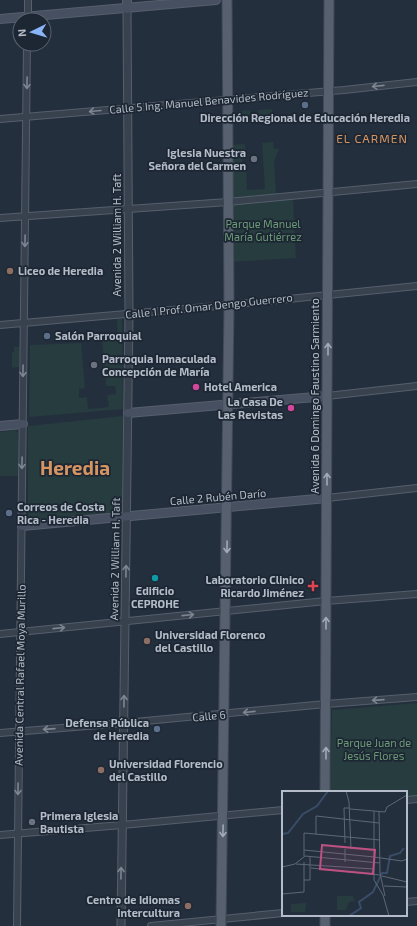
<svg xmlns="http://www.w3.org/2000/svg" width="417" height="926" font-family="'Exo 2',sans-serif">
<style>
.green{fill:#263c3f}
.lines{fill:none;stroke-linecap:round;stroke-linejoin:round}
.minor-casing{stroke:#565f6c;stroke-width:8}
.tertiary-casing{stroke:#565f6c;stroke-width:9}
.secondary-casing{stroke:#565f6c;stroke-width:10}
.primary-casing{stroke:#414a57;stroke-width:11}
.minor{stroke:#38414e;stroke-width:6}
.tertiary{stroke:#38414e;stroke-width:7}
.secondary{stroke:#465061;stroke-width:8}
.primary{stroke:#56606e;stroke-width:9}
.oneway{stroke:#7c8592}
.oneway2{stroke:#a1aab7}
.service-dot{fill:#5c6f8a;stroke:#1d2633;stroke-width:1.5}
.worship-dot{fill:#6b7280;stroke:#1d2633;stroke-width:1.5}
.education-dot{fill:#8d6e63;stroke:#1d2633;stroke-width:1.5}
.hotel-dot{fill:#d1479c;stroke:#1d2633;stroke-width:1.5}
.culture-dot{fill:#0f9aa8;stroke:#1d2633;stroke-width:1.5}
.health-dot{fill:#e0444e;stroke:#1d2633;stroke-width:1.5}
.labels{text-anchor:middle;stroke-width:3.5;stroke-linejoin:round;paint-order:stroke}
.street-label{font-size:11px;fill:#b4bcc9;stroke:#1d2633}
.poi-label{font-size:11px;font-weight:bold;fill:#b4bcc9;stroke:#1d2633;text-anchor:start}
.park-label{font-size:11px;fill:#6b9a76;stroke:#1d2633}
.neighbourhood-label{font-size:12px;letter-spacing:1px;fill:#d59563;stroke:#1d2633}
.town-label{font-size:19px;font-weight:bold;fill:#d59563;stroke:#1d2633}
.inset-river{fill:none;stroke:#394c67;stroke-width:2}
.inset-road{fill:none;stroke:#5e6776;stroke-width:1}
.view{fill:#bd5182;fill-opacity:0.15;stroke:#bd5182;stroke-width:2}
.inset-edge{fill:none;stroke:#b4bcc9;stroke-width:2}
</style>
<rect width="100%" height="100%" fill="#242f3e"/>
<g class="green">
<path d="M 272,109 L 272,122 L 240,124 L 239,111 L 250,110 L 251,119 L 259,119 L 258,110 Z"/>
<path d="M 273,142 L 274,149 L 279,149 L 274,161 L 276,194 L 232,198 L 232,145 L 245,144 L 246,159 L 242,159 L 243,165 L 246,165 L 247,190 L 265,189 L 262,143 Z"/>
<path d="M 293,199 L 296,258 L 231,262 L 230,204 Z"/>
<path d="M 117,319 L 122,319 L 123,409 L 29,417 L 30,345 L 81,343 L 85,388 L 79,389 L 79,398 L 87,397 L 88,409 L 109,407 L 107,395 L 116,394 L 115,386 L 106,386 L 102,340 L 118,339 Z"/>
<path d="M 14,347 L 19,347 L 19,367 L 12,368 L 12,352 L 14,352 Z"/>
<path d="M 123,416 L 122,512 L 28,520 L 28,426 Z"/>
<path d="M 15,430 L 18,433 L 18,476 L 0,476 L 0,432 Z"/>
<path d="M 417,703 L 417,796 L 406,796 L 406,792 L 330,792 L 332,710 Z"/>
</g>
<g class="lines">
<g class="minor-casing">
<g id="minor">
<path d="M 28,20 L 28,0"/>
<path d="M 0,119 L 344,90 L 417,82"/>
<path d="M 0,218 L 228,202 L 417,184"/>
<path d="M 0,325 L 229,305 L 417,286"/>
<path d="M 327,396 L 417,386"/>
<path d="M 327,498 L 417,488"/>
<path d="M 0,634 L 326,601 L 417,594"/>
<path d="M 0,733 L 124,723 L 326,704 L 417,697"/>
<path d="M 406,800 L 417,799"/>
<path d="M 0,835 L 122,825 L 283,810"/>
<path d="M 406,902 L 417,901"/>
<path d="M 17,926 L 27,44"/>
<path d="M 151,926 L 283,913"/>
</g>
</g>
<g class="tertiary-casing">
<path id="tertiary" d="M 121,926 L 129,314 L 127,9"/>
</g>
<g class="secondary-casing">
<g id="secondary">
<path d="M 127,0 L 127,9"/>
<path d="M 0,19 L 216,0"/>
<path d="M 128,413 L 327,396"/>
<path d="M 0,426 L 23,424"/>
<path d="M 22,526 L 327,498"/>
</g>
</g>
<g class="primary-casing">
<g id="primary">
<path d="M 325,792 L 329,0"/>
<path d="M 221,926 L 229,305 L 227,0"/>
<path d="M 325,926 L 325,915"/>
</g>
</g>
<use href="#minor" class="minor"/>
<use href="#tertiary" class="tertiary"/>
<use href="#secondary" class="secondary"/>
<use href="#primary" class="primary"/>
</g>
<defs><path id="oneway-shaft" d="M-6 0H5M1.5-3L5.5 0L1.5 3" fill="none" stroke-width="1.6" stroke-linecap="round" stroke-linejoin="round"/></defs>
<g class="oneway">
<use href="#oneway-shaft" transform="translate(27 83) rotate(91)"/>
<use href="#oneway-shaft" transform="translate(378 86) rotate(174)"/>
<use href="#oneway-shaft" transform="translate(95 111) rotate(175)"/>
<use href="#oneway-shaft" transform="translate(25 241) rotate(91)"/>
<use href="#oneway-shaft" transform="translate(23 371) rotate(91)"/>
<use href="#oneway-shaft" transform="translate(22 463) rotate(91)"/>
<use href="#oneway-shaft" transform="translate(126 571) rotate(-89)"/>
<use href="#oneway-shaft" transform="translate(188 615) rotate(-6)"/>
<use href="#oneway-shaft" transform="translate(59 628) rotate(-6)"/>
<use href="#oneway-shaft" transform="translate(378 700) rotate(176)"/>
<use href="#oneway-shaft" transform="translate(124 701) rotate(-89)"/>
<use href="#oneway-shaft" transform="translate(249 712) rotate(174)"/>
<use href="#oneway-shaft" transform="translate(49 729) rotate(176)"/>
<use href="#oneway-shaft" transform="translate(18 789) rotate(91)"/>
<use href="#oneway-shaft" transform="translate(121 873) rotate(-89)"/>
</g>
<g class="oneway2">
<use href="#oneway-shaft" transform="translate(328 349) rotate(-90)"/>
<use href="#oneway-shaft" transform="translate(327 479) rotate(-90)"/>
<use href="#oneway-shaft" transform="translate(227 547) rotate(91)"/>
<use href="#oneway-shaft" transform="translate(326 623) rotate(-90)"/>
<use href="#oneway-shaft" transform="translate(326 753) rotate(-90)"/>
<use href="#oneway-shaft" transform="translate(223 831) rotate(91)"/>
</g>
<g class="service-dot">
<circle cx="305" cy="105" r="4"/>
<circle cx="47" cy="336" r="4"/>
<circle cx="9" cy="513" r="4"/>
<circle cx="157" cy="729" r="4"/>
</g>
<g class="worship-dot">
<circle cx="254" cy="159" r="4"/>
<circle cx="94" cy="365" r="4"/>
<circle cx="32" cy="822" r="4"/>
</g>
<g class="education-dot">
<circle cx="10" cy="271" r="4"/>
<circle cx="147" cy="641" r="4"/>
<circle cx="101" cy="770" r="4"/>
<circle cx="188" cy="906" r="4"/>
</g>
<g class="hotel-dot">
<circle cx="196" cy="387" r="4"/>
<circle cx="291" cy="408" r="4"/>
</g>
<circle class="culture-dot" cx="155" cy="578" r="4"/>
<path class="health-dot" d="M311 580h4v4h4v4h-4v4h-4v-4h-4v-4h4z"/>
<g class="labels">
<g class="street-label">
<text transform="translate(209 101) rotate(-5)" y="4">Calle 5 Ing. Manuel Benavides Rodríguez</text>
<text transform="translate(117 235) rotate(-90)" y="4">Avenida 2 William H. Taft</text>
<text transform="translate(209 306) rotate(-6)" y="4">Calle 1 Prof. Omar Dengo Guerrero</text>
<text transform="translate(315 396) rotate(-90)" y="4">Avenida 6 Domingo Faustino Sarmiento</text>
<text transform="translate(218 497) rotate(-5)" y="4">Calle 2 Rubén Darío</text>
<text transform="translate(115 559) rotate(-89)" y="4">Avenida 2 William H. Taft</text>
<text transform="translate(20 675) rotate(-89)" y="4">Avenida Central Rafael Moya Murillo</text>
<text transform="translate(209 716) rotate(-5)" y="4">Calle 6</text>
</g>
<g class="poi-label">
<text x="305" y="122" text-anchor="middle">Dirección Regional de Educación Heredia</text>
<text x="246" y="157" text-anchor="end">Iglesia Nuestra<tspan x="246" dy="13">Señora del Carmen</tspan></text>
<text x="18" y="275">Liceo de Heredia</text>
<text x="55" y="340">Salón Parroquial</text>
<text x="102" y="363">Parroquia Inmaculada<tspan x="102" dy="13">Concepción de María</tspan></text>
<text x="204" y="391">Hotel America</text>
<text x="283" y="406" text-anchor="end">La Casa De<tspan x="283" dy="13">Las Revistas</tspan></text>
<text x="17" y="511">Correos de Costa<tspan x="17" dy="13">Rica - Heredia</tspan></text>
<text x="304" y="584" text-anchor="end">Laboratorio Clinico<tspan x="304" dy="13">Ricardo Jiménez</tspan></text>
<text x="155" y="595" text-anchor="middle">Edificio<tspan x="155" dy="13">CEPROHE</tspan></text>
<text x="155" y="639">Universidad Florenco<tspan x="155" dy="13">del Castillo</tspan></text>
<text x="149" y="727" text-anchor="end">Defensa Pública<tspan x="149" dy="13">de Heredia</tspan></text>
<text x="109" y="768">Universidad Florencio<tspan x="109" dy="13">del Castillo</tspan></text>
<text x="40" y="820">Primera Iglesia<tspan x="40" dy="13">Bautista</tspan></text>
<text x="180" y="904" text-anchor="end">Centro de Idiomas<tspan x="180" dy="13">Intercultura</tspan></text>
</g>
<g class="park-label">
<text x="263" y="228">Parque Manuel<tspan x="263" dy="13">María Gutiérrez</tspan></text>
<text x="374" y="747">Parque Juan de<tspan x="374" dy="13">Jesús Flores</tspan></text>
</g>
<g class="neighbourhood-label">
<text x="372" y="143">EL CARMEN</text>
</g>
<g class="town-label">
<text x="75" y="475">Heredia</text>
</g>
</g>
<g transform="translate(282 791)">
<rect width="125" height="125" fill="#242f3e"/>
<path d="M 55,105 L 71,105 L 73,110 L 67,111 L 64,119 L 55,119 ZM 24,112 L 23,121 L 9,121 L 9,113 Z" fill="#263c3f"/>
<path class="inset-river" d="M 0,43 L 6,42 L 21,23 L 35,15 L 46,0M 67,125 L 79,117 L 77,111 L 91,101 L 100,82 L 105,82 L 108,65 L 118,62 L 122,57"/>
<path class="inset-road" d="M 64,0 L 67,11 L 69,58M 68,18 L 92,20M 97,20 L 98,82 L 103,105M 34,43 L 34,25 L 97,32M 63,52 L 62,17 L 68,17M 63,58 L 63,71M 22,59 L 92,66M 22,65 L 22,42 L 98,49M 92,66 L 120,70 L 125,68M 14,73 L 92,78M 0,76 L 13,73 L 23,65 L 98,72M 29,77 L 98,84M 100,85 L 125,91M 22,89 L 28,89 L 28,66M 102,95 L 125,96M 0,103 L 22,101 L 22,71M 107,125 L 101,104 L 92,89 L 92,20 L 103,21 L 105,16 L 125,4"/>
<path class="view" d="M 40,54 L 93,59 L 91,83 L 38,78 Z"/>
<rect width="125" height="125" class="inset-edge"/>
</g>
<g transform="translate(32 32) rotate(265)"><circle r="19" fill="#1d2633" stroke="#59626f"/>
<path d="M0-3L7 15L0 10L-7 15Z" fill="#8ab4f8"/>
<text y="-6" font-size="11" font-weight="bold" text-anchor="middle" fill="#b4bcc9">N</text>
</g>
</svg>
